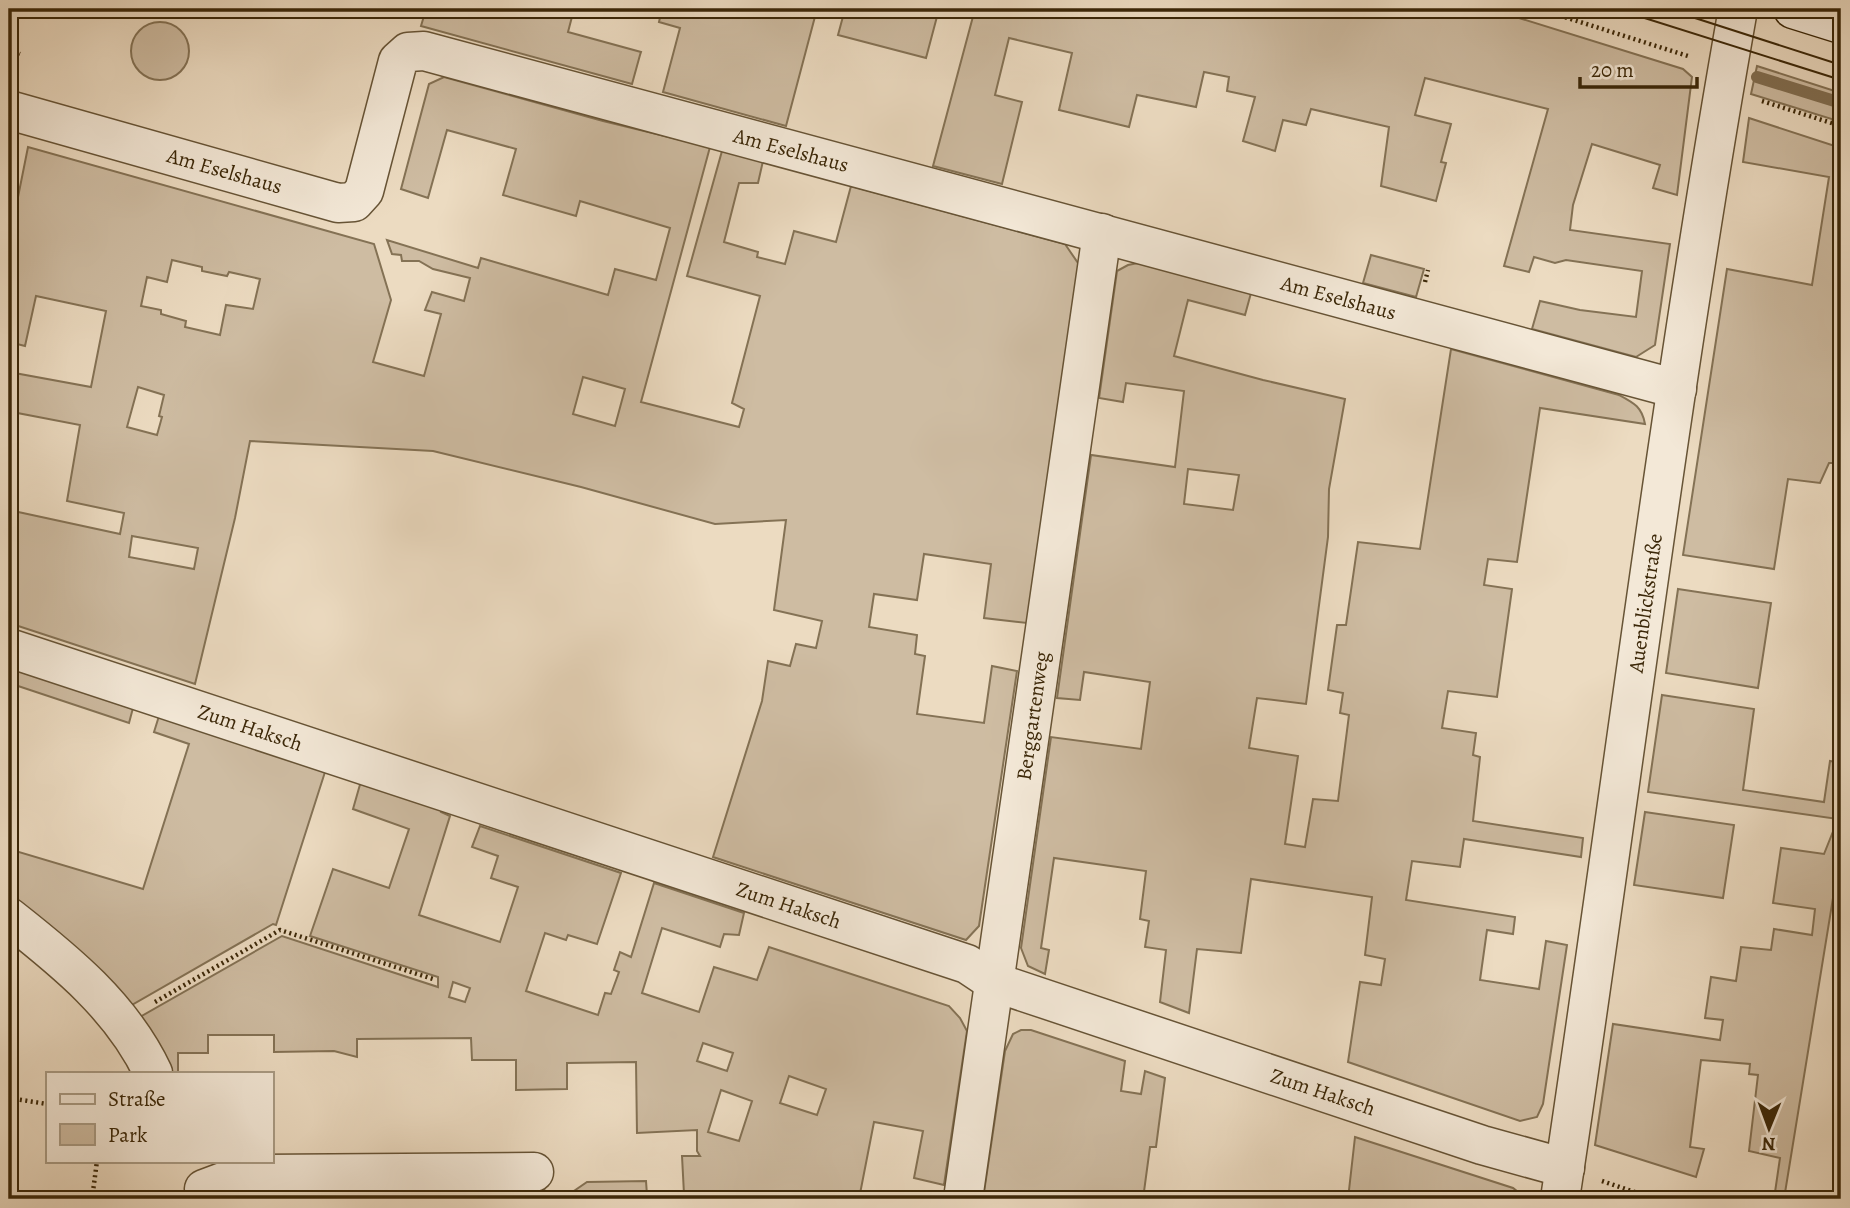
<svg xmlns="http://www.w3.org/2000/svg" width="1850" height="1208" font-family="Alegreya,serif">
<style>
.green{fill:#cebca2;stroke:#847255;stroke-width:2;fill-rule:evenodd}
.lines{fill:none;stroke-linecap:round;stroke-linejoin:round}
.stream{stroke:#816e51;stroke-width:12}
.street-casing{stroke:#675436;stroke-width:41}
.secondary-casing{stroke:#3b2708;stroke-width:41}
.path{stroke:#3b2708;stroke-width:4.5;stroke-dasharray:2 3.5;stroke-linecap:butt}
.street{stroke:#f3e8d7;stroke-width:38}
.secondary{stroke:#f3e8d7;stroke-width:38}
.tram{stroke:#3b2708;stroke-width:2}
.labels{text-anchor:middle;stroke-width:7;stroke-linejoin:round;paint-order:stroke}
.street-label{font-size:21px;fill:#3b2708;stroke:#f3e8d7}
</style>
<rect width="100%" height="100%" fill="#ecdbc1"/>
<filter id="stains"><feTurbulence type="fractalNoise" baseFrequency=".00286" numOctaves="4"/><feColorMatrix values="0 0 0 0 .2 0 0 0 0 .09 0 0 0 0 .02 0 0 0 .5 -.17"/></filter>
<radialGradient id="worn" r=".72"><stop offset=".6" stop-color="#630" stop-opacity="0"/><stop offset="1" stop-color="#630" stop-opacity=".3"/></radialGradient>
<g class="green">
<path d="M 426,9 L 574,9 L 568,32 L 641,52 L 640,55 L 632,84 L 421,26 Z"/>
<path d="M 662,9 L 817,9 L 786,126 L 663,92 L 680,28 L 659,22 Z"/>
<path d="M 845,9 L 939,9 L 926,58 L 838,35 Z"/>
<path d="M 975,9 L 1490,9 L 1683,69 L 1692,77 L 1677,195 L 1653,188 L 1660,165 L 1592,144 L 1573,205 L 1570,230 L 1670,244 L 1655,345 L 1636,357 L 1532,329 L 1540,301 L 1580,310 L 1636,317 L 1642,271 L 1566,260 L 1555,263 L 1534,257 L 1529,272 L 1504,266 L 1548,109 L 1425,78 L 1415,115 L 1451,124 L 1441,162 L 1446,163 L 1436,201 L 1381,186 L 1389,127 L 1311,109 L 1306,125 L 1283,120 L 1275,151 L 1243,141 L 1255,97 L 1227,91 L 1229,77 L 1204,72 L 1196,107 L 1137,95 L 1129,127 L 1059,110 L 1072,53 L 1009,38 L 995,95 L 1022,102 L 1002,184 L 933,166 Z"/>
<circle cx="160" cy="51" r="29"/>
<path d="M 1757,66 L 1841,93 L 1841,122 L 1751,94 Z"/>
<path d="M 444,77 L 603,121 L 710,147 L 641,402 L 739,427 L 744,409 L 732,403 L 760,296 L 687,276 L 722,151 L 763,161 L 758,183 L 739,183 L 724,242 L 758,252 L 757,257 L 785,264 L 794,231 L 836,242 L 851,186 L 1065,244 L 1080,266 L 1027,623 L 984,618 L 991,564 L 924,554 L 917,600 L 874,594 L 869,627 L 917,635 L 915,654 L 925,656 L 917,714 L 984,723 L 992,666 L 1017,671 L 979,926 L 966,940 L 713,857 L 762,701 L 768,661 L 790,666 L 796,644 L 816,648 L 822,621 L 774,610 L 786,520 L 715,524 L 581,487 L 433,451 L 250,441 L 235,518 L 195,684 L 9,623 L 9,510 L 120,534 L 124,513 L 67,501 L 80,425 L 12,412 L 9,425 L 9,372 L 91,387 L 106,311 L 36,296 L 25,346 L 9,342 L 9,242 L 28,147 L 374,244 L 391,300 L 373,362 L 424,376 L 441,314 L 425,310 L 432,292 L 464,301 L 470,278 L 433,269 L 419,261 L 402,261 L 401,255 L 392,254 L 387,240 L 478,268 L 481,258 L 608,295 L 615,269 L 656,280 L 670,228 L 580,201 L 576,216 L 503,195 L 516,149 L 447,130 L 428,198 L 401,189 L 429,84 ZM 172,260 L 202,267 L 202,271 L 227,276 L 229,272 L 260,279 L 253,309 L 226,305 L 220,335 L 185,327 L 186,321 L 161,314 L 161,310 L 141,306 L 147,277 L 167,282 ZM 583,377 L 625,389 L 615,426 L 573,414 ZM 138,387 L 164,395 L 159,416 L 162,417 L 157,435 L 127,427 ZM 132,536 L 198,548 L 194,569 L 129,557 Z"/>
<path d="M 1749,118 L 1841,148 L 1841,428 L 1833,463 L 1829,463 L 1820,483 L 1788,479 L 1774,569 L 1683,555 L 1727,269 L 1812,285 L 1829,177 L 1743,162 Z"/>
<path d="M 1371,255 L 1424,269 L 1416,297 L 1363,283 Z"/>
<path d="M 1138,263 L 1251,293 L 1245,315 L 1188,300 L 1174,356 L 1263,380 L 1345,399 L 1329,489 L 1328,537 L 1306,704 L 1257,698 L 1249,748 L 1298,756 L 1285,844 L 1305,847 L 1313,799 L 1338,801 L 1349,715 L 1340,713 L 1343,693 L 1328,690 L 1337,625 L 1346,625 L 1358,542 L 1420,549 L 1451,349 L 1619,395 C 1634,403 1642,407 1645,424 L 1540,408 L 1517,562 L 1488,559 L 1484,585 L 1512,589 L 1497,697 L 1448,691 L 1442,728 L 1476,733 L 1473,755 L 1480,757 L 1473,821 L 1583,838 L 1581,857 L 1464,839 L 1460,867 L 1412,861 L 1406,900 L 1515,917 L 1513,934 L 1487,930 L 1480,980 L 1539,989 L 1546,941 L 1567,945 L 1543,1104 L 1537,1117 L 1520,1121 L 1348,1062 L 1360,982 L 1381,985 L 1385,959 L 1365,955 L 1372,897 L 1251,879 L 1241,953 L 1197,949 L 1189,1013 L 1160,1002 L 1166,950 L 1145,947 L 1149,921 L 1140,919 L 1146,871 L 1054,858 L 1041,948 L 1049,950 L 1045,974 L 1028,966 L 1021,948 L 1051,737 L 1141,749 L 1150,682 L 1084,672 L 1080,700 L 1057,698 L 1091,455 L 1175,467 L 1184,391 L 1126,383 L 1123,402 L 1099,398 L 1117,271 L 1128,265 ZM 1188,469 L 1239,475 L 1233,510 L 1184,504 Z"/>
<path d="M 1678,589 L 1771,603 L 1758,688 L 1666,673 Z"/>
<path d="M 9,666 L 133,708 L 129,723 L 9,683 Z"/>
<path d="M 1662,695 L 1754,709 L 1743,790 L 1824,802 L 1830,761 L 1841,763 L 1841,849 L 1784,1199 L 1774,1199 L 1780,1158 L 1749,1151 L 1758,1075 L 1749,1074 L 1750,1064 L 1701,1060 L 1690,1147 L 1704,1149 L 1696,1177 L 1595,1145 L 1613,1024 L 1720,1040 L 1723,1020 L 1705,1018 L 1711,977 L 1736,981 L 1741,947 L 1771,950 L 1774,929 L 1812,935 L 1815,909 L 1773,903 L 1781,848 L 1824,854 L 1838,819 L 1648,792 Z"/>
<path d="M 159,716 L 325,772 L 276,925 L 273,924 L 130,1006 L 9,898 L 9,849 L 143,889 L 189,744 L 154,732 Z"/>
<path d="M 361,781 L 442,809 L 441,812 L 450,816 L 419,915 L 500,942 L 518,887 L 491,878 L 498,856 L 472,847 L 480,826 L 621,873 L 597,944 L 568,935 L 566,940 L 545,933 L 526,991 L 598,1015 L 605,993 L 611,994 L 619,972 L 614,970 L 620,952 L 631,957 L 654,883 L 744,913 L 739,935 L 724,934 L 720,947 L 662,928 L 642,993 L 699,1012 L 714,967 L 757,980 L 769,947 L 949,1006 L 960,1018 L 967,1031 L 944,1185 L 914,1178 L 923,1131 L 874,1122 L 859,1199 L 571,1199 L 571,1193 L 587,1182 L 646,1181 L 647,1195 L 684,1194 L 682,1156 L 700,1156 L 697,1151 L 697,1130 L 637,1133 L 636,1062 L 567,1063 L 567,1089 L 516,1090 L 516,1060 L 472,1060 L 471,1038 L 357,1039 L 357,1057 L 334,1051 L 274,1052 L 274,1035 L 208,1035 L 208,1053 L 178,1053 L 178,1073 L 171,1073 L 138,1018 L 282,936 L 438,987 L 438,977 L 310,936 L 333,869 L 389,888 L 409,829 L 353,809 ZM 453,982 L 470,988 L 465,1002 L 449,997 ZM 703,1043 L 733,1053 L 727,1071 L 697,1061 ZM 789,1076 L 826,1089 L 817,1115 L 780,1103 ZM 721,1090 L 752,1101 L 739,1141 L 708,1132 Z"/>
<path d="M 1645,812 L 1734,825 L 1723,898 L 1634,885 Z"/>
<path d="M 9,972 L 11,973 C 17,992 22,1003 9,1019 Z"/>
<path d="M 1021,1030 L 1031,1030 L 1125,1061 L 1121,1091 L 1141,1094 L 1145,1071 L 1165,1078 L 1156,1147 L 1150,1147 L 1143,1199 L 983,1199 L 1005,1051 L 1013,1034 Z"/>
<path d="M 1355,1137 L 1513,1188 L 1527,1199 L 1348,1199 Z"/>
<path d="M 544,1185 L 545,1199 L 487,1199 L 487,1186 Z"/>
<path d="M 320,1187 L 320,1199 L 259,1199 L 270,1193 Z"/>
<path d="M 432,1188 L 433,1199 L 381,1199 L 381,1189 Z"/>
</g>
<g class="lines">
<path class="stream" d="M 1757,77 L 1841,103"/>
<g class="street-casing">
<g id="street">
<path id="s1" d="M 9,110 L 338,203 L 354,202 L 364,191 L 398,61 L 408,52 L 424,51 L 1677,389"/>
<path id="s2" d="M 9,648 L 967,964 L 994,982 L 1482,1145 L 1565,1168"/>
<path d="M 9,917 C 65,961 122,1007 153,1073"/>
<path d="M 204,1189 L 228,1180 L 261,1174 L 534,1172"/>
<path id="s3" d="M 963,1199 L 1102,233"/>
<path id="s4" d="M 1560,1199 C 1620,803 1668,404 1738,9"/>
</g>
</g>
<g class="secondary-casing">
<path id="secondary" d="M 1793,9 L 1841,24"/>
</g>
<g class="path">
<path d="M 1539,9 L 1691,57"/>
<path d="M 9,50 L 20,54"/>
<path d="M 1762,101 L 1841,126"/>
<path d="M 1425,282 L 1428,270"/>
<path d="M 155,1002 L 280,930 L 433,979"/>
<path d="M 9,1098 L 47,1104"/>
<path d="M 1602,1181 L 1655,1199"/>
<path d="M 92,1199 L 97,1161"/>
<path d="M 149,1199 L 165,1192"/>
</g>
<use href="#street" class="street"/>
<use href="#secondary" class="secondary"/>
<g class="tram">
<path d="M 1616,9 L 1841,80"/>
<path d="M 1667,9 L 1841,65"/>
</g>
</g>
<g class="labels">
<g class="street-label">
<text dy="7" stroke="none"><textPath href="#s1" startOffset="917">Am Eselshaus</textPath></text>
<text dy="7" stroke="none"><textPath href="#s1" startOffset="224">Am Eselshaus</textPath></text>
<text dy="7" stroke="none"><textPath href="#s1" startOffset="1484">Am Eselshaus</textPath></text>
<text dy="7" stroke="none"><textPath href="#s4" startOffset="602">Auenblickstraße</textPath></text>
<text dy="7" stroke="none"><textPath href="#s3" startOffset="488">Berggartenweg</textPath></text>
<text dy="7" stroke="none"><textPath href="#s2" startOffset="254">Zum Haksch</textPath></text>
<text dy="7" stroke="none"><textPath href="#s2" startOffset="821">Zum Haksch</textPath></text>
<text dy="7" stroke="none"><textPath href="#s2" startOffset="1388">Zum Haksch</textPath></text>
</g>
</g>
<rect width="1850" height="1208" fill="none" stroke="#ecdbc1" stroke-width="35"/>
<rect x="10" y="10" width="1829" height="1187" fill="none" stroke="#3b2708" stroke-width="3.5"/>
<rect x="18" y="18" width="1815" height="1173" fill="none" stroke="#3b2708" stroke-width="2"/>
<rect x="46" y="1072" width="228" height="91" fill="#f3e8d7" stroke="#a99b84" stroke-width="2"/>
<rect x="60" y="1094" width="35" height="10" fill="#f3e8d7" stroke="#a99b84" stroke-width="2"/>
<text x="108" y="1106" font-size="21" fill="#3b2708">Straße</text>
<rect x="60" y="1124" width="35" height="21" fill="#cebca2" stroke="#a99b84" stroke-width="2"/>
<text x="108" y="1142" font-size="21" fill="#3b2708">Park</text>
<g transform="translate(1769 1128) rotate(181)" stroke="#f3e8d7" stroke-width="5" paint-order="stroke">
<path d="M0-5L12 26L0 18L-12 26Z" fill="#3b2708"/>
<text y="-10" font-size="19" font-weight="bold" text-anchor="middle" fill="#3b2708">N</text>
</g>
<path d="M1580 77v10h117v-10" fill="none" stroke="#3b2708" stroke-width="3.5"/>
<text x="1591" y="77" font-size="21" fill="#3b2708" stroke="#f3e8d7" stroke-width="5" paint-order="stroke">20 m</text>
<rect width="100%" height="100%" filter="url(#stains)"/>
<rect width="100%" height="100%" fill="url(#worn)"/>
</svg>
